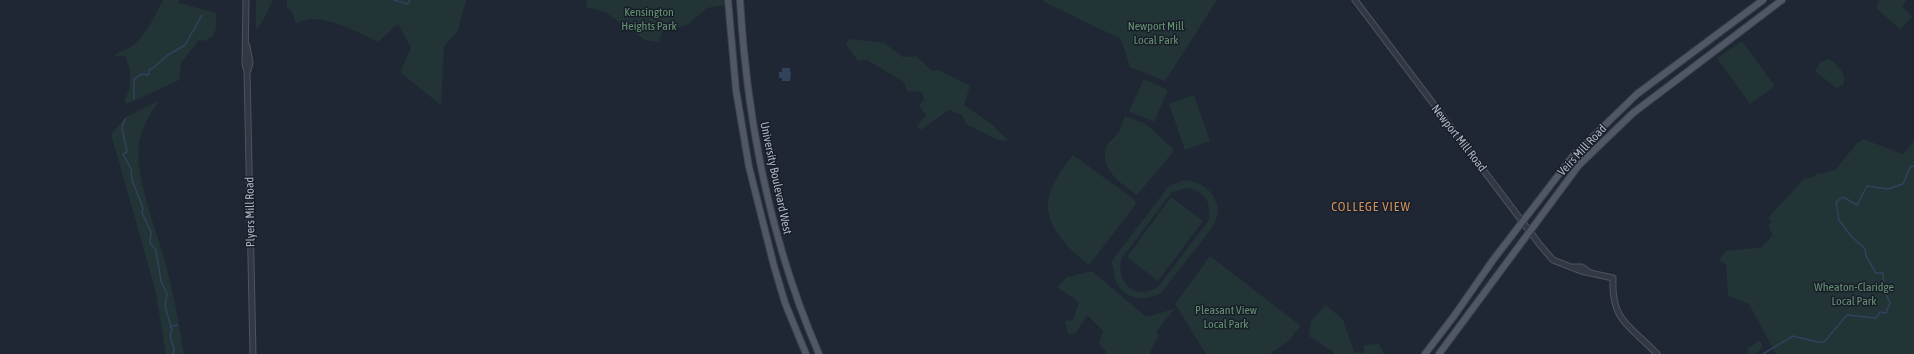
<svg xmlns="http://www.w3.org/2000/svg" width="1914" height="354" font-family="'Asap Condensed',sans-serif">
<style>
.green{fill:#223436;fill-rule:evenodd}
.water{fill:#32425c}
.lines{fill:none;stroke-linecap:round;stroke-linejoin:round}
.stream{stroke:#32425c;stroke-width:1.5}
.minor-casing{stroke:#4d5460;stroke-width:7}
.major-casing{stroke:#3c424e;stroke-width:8}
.minor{stroke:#323945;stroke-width:5}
.major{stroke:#505865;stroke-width:6}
.labels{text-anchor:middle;stroke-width:3;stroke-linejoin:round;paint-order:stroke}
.park-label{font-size:12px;fill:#659271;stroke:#181e29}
.street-label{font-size:12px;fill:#acb4c2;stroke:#181e29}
.neighbourhood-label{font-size:13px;letter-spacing:1px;fill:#d09159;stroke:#181e29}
</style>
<rect width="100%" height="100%" fill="#1f2734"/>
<g class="green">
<path d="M 163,0 L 179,0 L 179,3 L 216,13 L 216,29 L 212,37 L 205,41 L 199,40 L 181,63 L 179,80 L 127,104 L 124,100 C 133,88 131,69 125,56 L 114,56 C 120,50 127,50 133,45 C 147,34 155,15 163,0 Z"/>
<path d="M 256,0 L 273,0 L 263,21 L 256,29 Z"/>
<path d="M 287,0 L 466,0 L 458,31 L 444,46 L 441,105 L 400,72 L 411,48 L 398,24 L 378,42 C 356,32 318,9 296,24 L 292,12 L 287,7 Z"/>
<path d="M 587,0 L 724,0 L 725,5 L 707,8 L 687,25 L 662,32 L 659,42 L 645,40 L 605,12 L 586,7 Z"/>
<path d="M 1044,0 L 1217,0 L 1165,81 L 1130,67 L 1121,39 L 1044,2 Z"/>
<path d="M 1880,0 L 1907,0 L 1902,6 L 1912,17 L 1900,29 L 1876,8 Z"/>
<path d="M 849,39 L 884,43 L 903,57 L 916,56 L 932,71 L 938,70 L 970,86 L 964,105 L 993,125 L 1008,141 L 998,140 L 967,125 L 962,115 L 949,110 L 920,130 L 917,126 L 926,115 L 919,106 L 924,100 L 922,92 L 907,91 L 904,82 L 867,60 L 858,61 L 846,45 Z"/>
<path d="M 1742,41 L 1775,86 L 1750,104 L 1717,58 Z"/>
<path d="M 1828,59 C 1837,62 1848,76 1843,85 L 1836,88 L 1816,72 L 1816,70 L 1820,63 Z"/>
<path d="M 1144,79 L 1168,90 L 1154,122 L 1129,111 Z"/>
<path d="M 1194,95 L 1210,141 L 1185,150 L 1169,104 Z"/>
<path d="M 158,101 C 150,114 142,128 139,143 C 134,174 156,230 165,261 C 173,292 179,323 184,354 L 166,354 L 155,289 L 111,134 L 126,117 Z"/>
<path d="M 1125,116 L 1146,124 L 1172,148 L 1173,152 L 1137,195 C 1122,184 1097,168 1107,145 C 1110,141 1115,138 1118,133 C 1121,128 1123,121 1125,116 Z"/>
<path d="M 1863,139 L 1903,154 L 1914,141 L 1914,354 L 1776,354 L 1749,304 L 1728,296 L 1726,264 L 1719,260 L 1726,251 L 1762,247 L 1773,235 L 1768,226 L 1772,222 L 1768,218 L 1804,179 L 1815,176 L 1817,173 L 1819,174 L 1835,170 L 1858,142 L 1860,142 Z"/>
<path d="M 1073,155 L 1135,200 L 1136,204 L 1089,265 C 1071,251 1045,227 1048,201 C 1050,184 1063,168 1073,155 Z"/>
<path d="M 1185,180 C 1201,181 1217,193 1218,210 C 1218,217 1214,223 1211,229 L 1162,292 C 1146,303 1122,300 1115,279 C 1113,274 1115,266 1111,262 L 1169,186 ZM 1187,188 C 1205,191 1211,201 1209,220 L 1159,286 C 1137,302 1114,283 1122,258 L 1172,192 Z"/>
<path d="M 1171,197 L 1203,221 L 1158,281 L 1127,257 Z"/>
<path d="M 1210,256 L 1301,326 L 1288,341 L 1270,354 L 1206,354 L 1175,304 Z"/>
<path d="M 1092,271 L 1146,317 L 1174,309 L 1156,332 L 1159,335 L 1149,354 L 1106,354 L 1107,352 L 1099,344 L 1103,331 L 1087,315 L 1075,334 L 1068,334 L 1065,321 L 1073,320 L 1079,302 L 1057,287 L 1067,277 Z"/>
<path d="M 1326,305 L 1343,320 L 1354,352 L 1364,353 L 1364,345 L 1379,344 L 1384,354 L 1334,354 L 1332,351 L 1309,336 L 1311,321 Z"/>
<path d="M 1760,340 L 1763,347 L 1755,354 L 1747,354 L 1748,348 Z"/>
</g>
<path class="water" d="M 782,68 L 790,68 L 790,72 L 791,72 L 790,81 L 782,81 L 782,78 L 779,78 L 779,72 L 782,72 Z"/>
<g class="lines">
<g class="stream">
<path d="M 394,0 L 408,4 L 410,0"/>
<path d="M 134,98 L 134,79 L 142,74 L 148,75 L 150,69 L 153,68 L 168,55 L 185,45 L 202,15"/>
<path d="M 125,119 L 122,128 L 127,152 L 123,154 L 131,169 L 132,180 L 143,208 L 142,213 L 151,232 L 150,243 L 156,250 L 161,281 L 167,294 L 165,306 L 172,330 L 170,336 L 174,349 L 173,354"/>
<path d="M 170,327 L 177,325"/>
<path d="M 1763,354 L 1793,336 L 1817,342 L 1824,342 L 1847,315 L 1876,318 L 1880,312 L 1886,313 L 1890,303 L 1884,290 L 1883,273 L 1876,273 L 1866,256 L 1865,249 L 1851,236 L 1839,220 L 1836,202 L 1843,197 L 1857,205 L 1867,186 L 1888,189 L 1903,184 L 1910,167 L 1914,166"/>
</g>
<g class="minor-casing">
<g id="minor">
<path d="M 246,0 L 245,64 L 247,71 L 253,354"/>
<path d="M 1355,0 L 1540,245 L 1553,260 L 1581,271 L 1613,278 C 1611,322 1630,325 1657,354"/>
<path d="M 247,46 L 250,63 L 248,70"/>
<path d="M 1573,267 L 1582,267 L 1589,272"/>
</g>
</g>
<g class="major-casing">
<g id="major">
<path d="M 728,0 L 736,90 L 749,167 L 774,266 L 785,303 L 806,354"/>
<path d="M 740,0 C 747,122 770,241 819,354"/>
<path d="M 1425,354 L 1454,316 L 1493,260 L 1573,156 L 1637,94 L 1763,0"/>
<path d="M 1439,354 L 1579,165 L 1633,113 L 1782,0"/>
</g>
</g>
<use href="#minor" class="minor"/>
<use href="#major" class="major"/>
</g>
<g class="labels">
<g class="park-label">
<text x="649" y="16">Kensington<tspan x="649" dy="14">Heights Park</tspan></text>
<text x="1156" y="30">Newport Mill<tspan x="1156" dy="14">Local Park</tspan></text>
<text x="1854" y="291">Wheaton-Claridge<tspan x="1854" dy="14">Local Park</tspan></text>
<text x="1226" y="314">Pleasant View<tspan x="1226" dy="14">Local Park</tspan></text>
</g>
<g class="street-label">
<text transform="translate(1459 138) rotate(52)" y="4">Newport Mill Road</text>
<text transform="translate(1582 150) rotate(-47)" y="4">Veirs Mill Road</text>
<text transform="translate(776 178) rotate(78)" y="4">University Boulevard West</text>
<text transform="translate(250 212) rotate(-91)" y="4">Plyers Mill Road</text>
</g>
<g class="neighbourhood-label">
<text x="1371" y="211">COLLEGE VIEW</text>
</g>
</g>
</svg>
